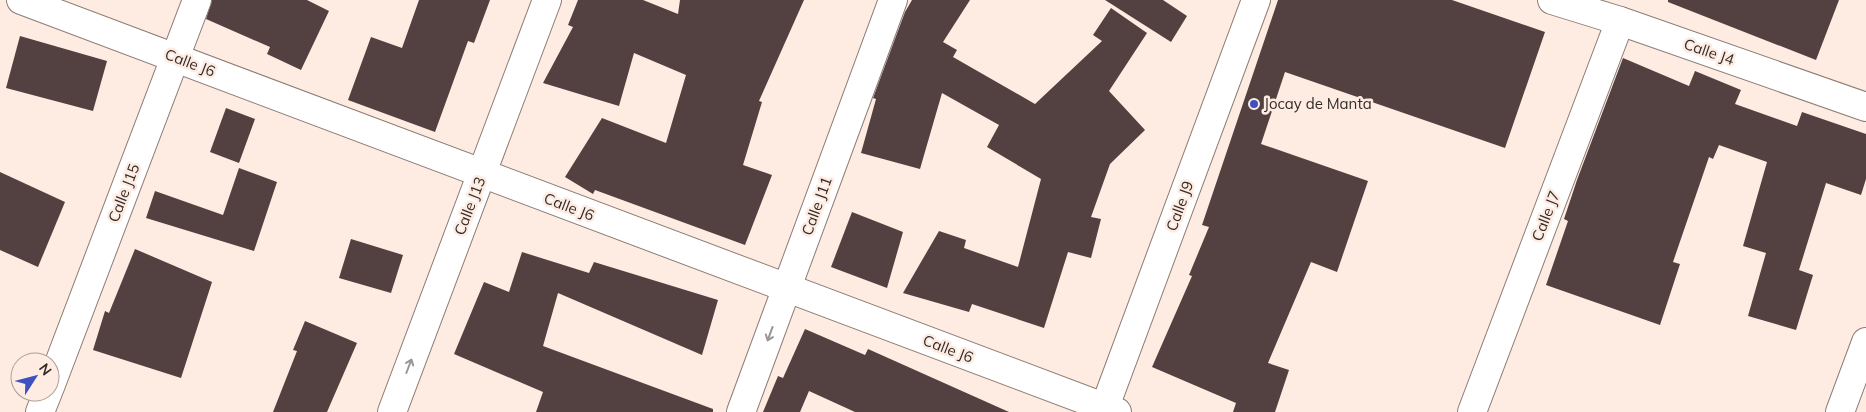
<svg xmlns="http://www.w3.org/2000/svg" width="1866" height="412" font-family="Mulish,sans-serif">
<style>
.building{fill:#524140}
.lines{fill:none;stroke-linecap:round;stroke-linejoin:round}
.minor-casing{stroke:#8c7c74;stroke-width:30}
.minor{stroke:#fff;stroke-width:28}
.oneway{stroke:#999694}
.poi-dot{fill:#3f50c3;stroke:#feece2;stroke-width:2}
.labels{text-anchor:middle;stroke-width:5;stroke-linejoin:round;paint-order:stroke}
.street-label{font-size:15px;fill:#332c29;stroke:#feece2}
.poi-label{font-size:15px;fill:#332c29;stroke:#feece2;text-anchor:start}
</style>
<rect width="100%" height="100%" fill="#feece2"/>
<g class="building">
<path d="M 212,0 L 307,0 L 329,11 L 301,70 L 267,54 L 270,47 L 206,19 Z"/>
<path d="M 419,0 L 490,0 L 474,43 L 468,41 L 435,132 L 348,100 L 371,37 L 402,48 Z"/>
<path d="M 578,0 L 643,0 L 678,14 L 680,0 L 804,0 L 759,101 L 762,102 L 743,165 L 772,175 L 745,245 L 595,190 L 593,194 L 565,177 L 602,118 L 666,143 L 686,75 L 634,53 L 619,106 L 543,83 L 573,27 L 568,25 Z"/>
<path d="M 912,0 L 970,0 L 943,42 L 957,50 L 953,57 L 1035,104 L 1102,41 L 1093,35 L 1111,8 L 1147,33 L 1109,91 L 1145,130 L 1110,164 L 1091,217 L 1101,219 L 1091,258 L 1068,252 L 1044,328 L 972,304 L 969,312 L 903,293 L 939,231 L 966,240 L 964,248 L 1018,267 L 1041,179 L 987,147 L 999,125 L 942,93 L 920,169 L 861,153 L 876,99 L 873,98 L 905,12 Z"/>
<path d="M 1105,0 L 1163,0 L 1187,16 L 1171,42 Z"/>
<path d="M 1278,0 L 1452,0 L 1545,32 L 1505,148 L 1285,72 L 1261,144 L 1368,181 L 1337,272 L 1311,262 L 1268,363 L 1289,370 L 1275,412 L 1233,412 L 1236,403 L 1152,367 L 1192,276 L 1189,275 L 1209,227 L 1202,225 Z"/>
<path d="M 1668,0 L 1839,0 L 1816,60 L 1668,2 Z"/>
<path d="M 20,36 L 107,61 L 93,111 L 6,88 Z"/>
<path d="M 1623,58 L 1689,86 L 1695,71 L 1741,90 L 1735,104 L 1797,126 L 1802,112 L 1866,134 L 1866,179 L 1861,195 L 1826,183 L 1799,270 L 1813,275 L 1796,330 L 1748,316 L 1766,253 L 1743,246 L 1767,162 L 1719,145 L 1713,159 L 1709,157 L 1673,262 L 1680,264 L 1660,325 L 1546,285 L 1568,221 L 1564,219 L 1577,180 Z"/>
<path d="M 226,108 L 255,119 L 239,163 L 210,152 Z"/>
<path d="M 239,168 L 277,182 L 254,251 L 146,218 L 155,191 L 223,215 Z"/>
<path d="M 0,172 L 65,202 L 38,267 L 0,250 Z"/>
<path d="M 852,212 L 903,232 L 887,288 L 831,267 Z"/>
<path d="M 351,239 L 403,255 L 391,293 L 339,278 Z"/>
<path d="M 135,249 L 212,282 L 181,378 L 93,350 L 105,311 L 109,313 Z"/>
<path d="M 522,252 L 589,273 L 594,262 L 718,300 L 702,355 L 558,293 L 543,346 L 713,409 L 713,412 L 536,412 L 543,392 L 454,354 L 484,282 L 509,292 Z"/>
<path d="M 305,321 L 357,343 L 327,412 L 273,412 L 297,351 L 293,350 Z"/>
<path d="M 805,329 L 865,355 L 868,349 L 1009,412 L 855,412 L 809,391 L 800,412 L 763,412 L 778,376 L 783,378 Z"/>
</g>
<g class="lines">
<g class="minor-casing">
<g id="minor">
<path d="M 21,0 L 1117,412"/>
<path d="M 1552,0 L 1620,21 L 1866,107"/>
<path d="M 50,387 L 197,0"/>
<path d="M 40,412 L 48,392"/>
<path d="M 392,412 L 547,0"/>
<path d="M 741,412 L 893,0"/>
<path d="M 1103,412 L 1256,0"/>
<path d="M 1472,412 L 1620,21"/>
<path d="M 1840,412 L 1866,342"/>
</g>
</g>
<use href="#minor" class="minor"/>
</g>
<defs><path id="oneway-shaft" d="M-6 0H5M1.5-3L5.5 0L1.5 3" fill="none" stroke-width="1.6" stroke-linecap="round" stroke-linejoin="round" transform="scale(1.25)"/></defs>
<g class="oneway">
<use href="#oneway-shaft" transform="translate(770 334) rotate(110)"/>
<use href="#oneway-shaft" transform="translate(409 366) rotate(-69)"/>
</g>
<circle class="poi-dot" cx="1254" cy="104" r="5"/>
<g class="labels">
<g class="street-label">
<text transform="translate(1709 52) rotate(19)" y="5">Calle J4</text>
<text transform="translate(190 63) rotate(21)" y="5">Calle J6</text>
<text transform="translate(124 193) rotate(-69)" y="5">Calle J15</text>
<text transform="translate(470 206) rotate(-69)" y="5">Calle J13</text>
<text transform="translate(817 206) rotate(-70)" y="5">Calle J11</text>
<text transform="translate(1180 206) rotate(-70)" y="5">Calle J9</text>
<text transform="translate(569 207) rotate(21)" y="5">Calle J6</text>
<text transform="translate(1546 216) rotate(-69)" y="5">Calle J7</text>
<text transform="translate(948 349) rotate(21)" y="5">Calle J6</text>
</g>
<g class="poi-label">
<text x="1264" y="109">Jocay de Manta</text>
</g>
</g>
<g transform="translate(35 377) rotate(54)"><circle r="24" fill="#feece2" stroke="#ad9f98"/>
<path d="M0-4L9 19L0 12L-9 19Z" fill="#3f50c3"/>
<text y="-8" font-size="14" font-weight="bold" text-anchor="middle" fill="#332c29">N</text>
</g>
</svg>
